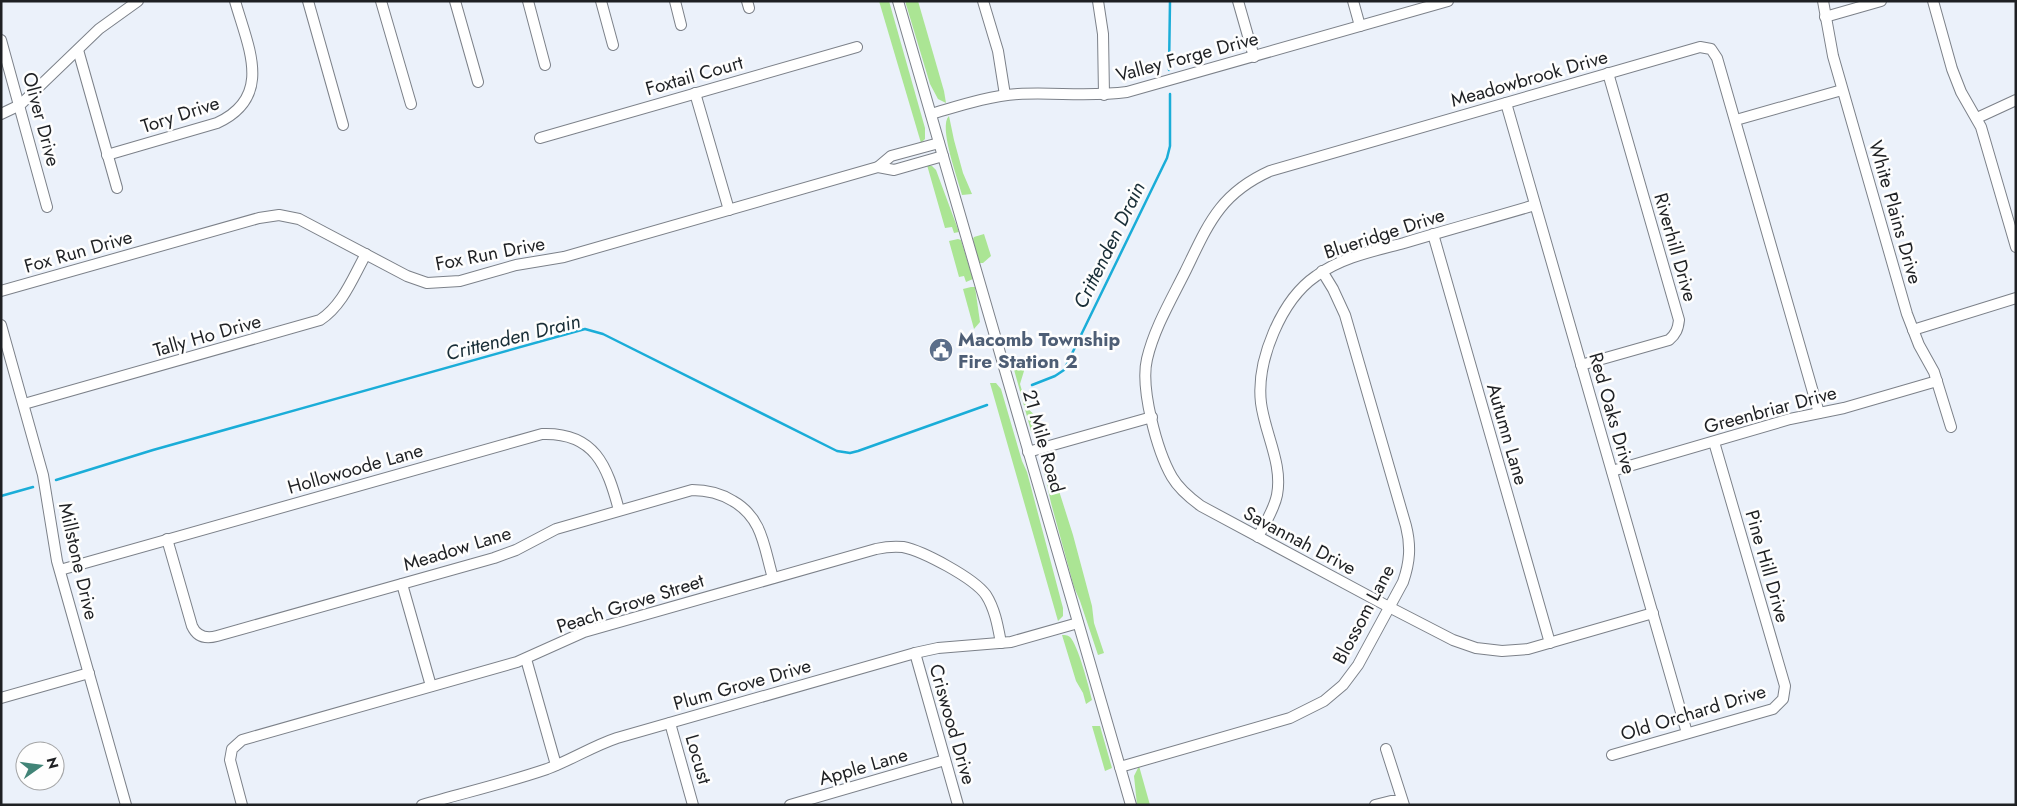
<svg xmlns="http://www.w3.org/2000/svg" width="2017" height="806" font-family="Jost,sans-serif">
<style>
.green{fill:#abe594}
.lines{fill:none;stroke-linecap:round;stroke-linejoin:round}
.stream{stroke:#1aadd8;stroke-width:2.5}
.minor-casing{stroke:#7c8189;stroke-width:12}
.minor{stroke:#fff;stroke-width:10}
.labels{text-anchor:middle;stroke-width:5;stroke-linejoin:round;paint-order:stroke}
.street-label{font-size:19px;fill:#1e2023;stroke:#fefefe}
.service-label{font-size:19px;font-weight:bold;fill:#4e5e75;stroke:#fefefe;text-anchor:start}
.water-label{font-size:20px;font-style:italic;fill:#192e37;stroke:#fefefe}
</style>
<rect width="100%" height="100%" fill="#ebf1fa"/>
<g class="green">
<path d="M 879,1 L 889,1 L 925,128 L 925,139 L 921,143 Z"/>
<path d="M 905,1 L 918,1 L 944,91 L 946,103 L 938,99 L 930,84 Z"/>
<path d="M 949,116 L 954,140 L 963,173 L 972,194 L 962,195 C 958,179 938,126 949,116 Z"/>
<path d="M 927,165 L 932,166 L 936,170 L 959,232 L 954,233 L 952,227 L 945,228 Z"/>
<path d="M 984,234 L 991,256 L 983,263 L 979,263 L 973,239 L 974,237 Z"/>
<path d="M 958,239 L 961,240 L 973,279 L 966,282 L 964,276 L 959,277 L 949,241 Z"/>
<path d="M 971,287 L 975,287 L 980,322 L 974,329 L 963,289 Z"/>
<path d="M 1020,360 L 1024,371 L 1020,384 L 1027,408 L 1037,417 L 1044,442 L 1036,438 L 1031,431 L 1013,366 L 1016,361 Z"/>
<path d="M 990,383 L 996,383 L 1001,389 L 1022,461 L 1027,472 L 1063,608 L 1063,616 L 1058,621 Z"/>
<path d="M 1047,453 L 1073,535 L 1092,606 L 1094,623 L 1104,653 L 1098,655 L 1080,601 L 1074,587 L 1051,503 L 1042,462 Z"/>
<path d="M 1062,635 C 1065,635 1067,635 1070,637 C 1078,645 1089,687 1092,700 L 1086,704 L 1083,693 L 1076,681 Z"/>
<path d="M 1092,726 L 1100,726 L 1112,768 L 1105,771 Z"/>
<path d="M 1139,766 L 1150,805 L 1137,805 L 1134,776 Z"/>
</g>
<g class="lines">
<g class="stream">
<path d="M 1169,70 L 1170,1"/>
<path d="M 1032,385 L 1055,376 L 1064,370 L 1167,158 L 1170,146 L 1170,94"/>
<path d="M 56,480 L 153,450 L 585,329 L 603,334 L 837,451 L 850,453 L 858,451 L 987,405"/>
<path d="M 1,496 L 33,487"/>
</g>
<g class="minor-casing">
<g id="minor">
<path d="M 308,1 L 343,125"/>
<path d="M 381,1 L 411,104"/>
<path d="M 455,1 L 478,82"/>
<path d="M 528,1 L 545,65"/>
<path d="M 601,1 L 613,45"/>
<path d="M 675,1 L 681,25"/>
<path d="M 747,1 L 749,8"/>
<path d="M 898,1 L 1131,805"/>
<path d="M 983,1 L 998,51 L 1005,95"/>
<path d="M 1098,1 L 1103,34 L 1104,95"/>
<path d="M 1238,1 L 1254,57"/>
<path d="M 1353,1 L 1360,26"/>
<path d="M 1823,1 L 1833,56 L 1907,314 L 1919,345 L 1934,372 L 1951,427"/>
<path d="M 1933,1 L 1952,69 L 1961,92 L 1981,127 L 2016,247"/>
<path d="M 1825,17 L 1881,1"/>
<path d="M 1,40 L 47,207"/>
<path d="M 78,50 L 117,188"/>
<path d="M 695,93 L 729,210"/>
<path d="M 1506,103 L 1687,733"/>
<path d="M 1,114 L 20,105 L 99,29 L 138,1"/>
<path d="M 931,114 C 959,106 988,96 1018,94 C 1054,92 1090,97 1127,92 L 1448,1"/>
<path d="M 1977,118 L 2016,100"/>
<path d="M 1736,120 L 1842,90"/>
<path d="M 540,138 L 857,47"/>
<path d="M 107,155 L 217,123 C 274,97 248,47 235,1"/>
<path d="M 878,167 L 891,156 L 939,143"/>
<path d="M 1433,234 L 1550,643"/>
<path d="M 1,291 L 259,218 L 279,215 L 299,219 L 407,276 L 427,283 L 460,281 L 516,265 L 564,257 L 878,167 L 894,170 L 943,156"/>
<path d="M 1,325 L 43,475 L 57,561 L 126,805"/>
<path d="M 1913,330 L 2016,298"/>
<path d="M 1581,365 L 1669,340 C 1676,334 1678,329 1679,320 L 1608,73"/>
<path d="M 24,404 L 320,320 C 343,305 353,277 366,254"/>
<path d="M 1028,452 L 1152,417"/>
<path d="M 1612,471 L 1790,419 L 1844,408 L 1937,381"/>
<path d="M 1258,537 C 1265,523 1274,510 1277,495 C 1283,464 1265,434 1261,403 C 1256,361 1281,300 1316,276 C 1342,257 1374,251 1404,243 C 1447,230 1491,218 1535,205"/>
<path d="M 167,539 L 192,626 C 197,637 206,639 217,636 L 494,558 L 516,550 L 556,529 L 692,490 C 708,490 720,493 733,501 C 763,518 764,548 773,578"/>
<path d="M 60,570 L 542,434 C 595,432 607,466 619,510"/>
<path d="M 402,584 L 431,686"/>
<path d="M 1653,613 L 1528,649 L 1502,651 L 1476,648 L 1453,640 L 1389,607 L 1201,506 C 1190,498 1179,489 1172,477 C 1157,451 1140,388 1147,359 C 1154,329 1171,300 1185,272 C 1208,225 1219,194 1270,171 L 1700,47 L 1711,49 L 1717,58 L 1819,413"/>
<path d="M 915,653 L 958,805"/>
<path d="M 526,659 L 556,765"/>
<path d="M 1,698 L 89,673"/>
<path d="M 670,723 L 693,805"/>
<path d="M 1386,749 L 1404,805"/>
<path d="M 1612,755 L 1773,709 L 1783,699 L 1785,686 L 1714,442"/>
<path d="M 1120,767 L 1290,718 L 1324,701 L 1343,685 L 1358,665 L 1403,582 C 1410,562 1411,546 1406,526 L 1345,315 L 1333,289 L 1322,271"/>
<path d="M 242,805 L 230,760 L 232,749 L 242,740 L 517,662 L 584,632 L 876,549 C 885,547 893,546 903,547 C 923,551 974,578 986,595 C 995,609 998,627 1001,643"/>
<path d="M 422,805 C 463,793 506,783 547,769 C 571,760 593,746 617,738 L 915,653 L 938,648 L 1011,642 L 1078,623"/>
<path d="M 790,805 L 945,760"/>
<path d="M 1375,805 L 1391,801 L 1402,801"/>
</g>
</g>
<use href="#minor" class="minor"/>
</g>
<defs>
<g id="civic-disc" transform="scale(1.25)"><circle r="9.5" fill="#5c6f8a" stroke="#fefefe"/><path d="M-.6-6.5H3V-4.5H.6V-3L4-1V1h2V6H-6V1h2V-1L-.6-3ZM-1.2 2.5V6h2.4V2.5Z" fill="#fff"/></g>
</defs>
<g fill-rule="evenodd">
<use href="#civic-disc" x="941" y="350"/>
</g>
<g class="labels">
<g class="street-label">
<text transform="translate(1187 56) rotate(-15)" y="7">Valley Forge Drive</text>
<text transform="translate(694 75) rotate(-16)" y="7">Foxtail Court</text>
<text transform="translate(1529 78) rotate(-16)" y="7">Meadowbrook Drive</text>
<text transform="translate(180 114) rotate(-18)" y="7">Tory Drive</text>
<text transform="translate(42 119) rotate(75)" y="7">Oliver Drive</text>
<text transform="translate(1896 212) rotate(74)" y="7">White Plains Drive</text>
<text transform="translate(1384 233) rotate(-18)" y="7">Blueridge Drive</text>
<text transform="translate(1676 247) rotate(74)" y="7">Riverhill Drive</text>
<text transform="translate(78 251) rotate(-16)" y="7">Fox Run Drive</text>
<text transform="translate(490 253) rotate(-11)" y="7">Fox Run Drive</text>
<text transform="translate(207 335) rotate(-16)" y="7">Tally Ho Drive</text>
<text transform="translate(1770 409) rotate(-15)" y="7">Greenbriar Drive</text>
<text transform="translate(1613 413) rotate(74)" y="7">Red Oaks Drive</text>
<text transform="translate(1508 434) rotate(74)" y="7">Autumn Lane</text>
<text transform="translate(1044 441) rotate(74)" y="7">21 Mile Road</text>
<text transform="translate(355 468) rotate(-16)" y="7">Hollowoode Lane</text>
<text transform="translate(1300 540) rotate(28)" y="7">Savannah Drive</text>
<text transform="translate(457 548) rotate(-17)" y="7">Meadow Lane</text>
<text transform="translate(79 561) rotate(77)" y="7">Millstone Drive</text>
<text transform="translate(1768 566) rotate(74)" y="7">Pine Hill Drive</text>
<text transform="translate(630 603) rotate(-18)" y="7">Peach Grove Street</text>
<text transform="translate(1363 614) rotate(-62)" y="7">Blossom Lane</text>
<text transform="translate(742 684) rotate(-16)" y="7">Plum Grove Drive</text>
<text transform="translate(1693 712) rotate(-17)" y="7">Old Orchard Drive</text>
<text transform="translate(953 724) rotate(74)" y="7">Criswood Drive</text>
<text transform="translate(699 759) rotate(74)" y="7">Locust</text>
<text transform="translate(863 766) rotate(-16)" y="7">Apple Lane</text>
</g>
<g class="service-label">
<text x="958" y="346">Macomb Township<tspan x="958" dy="22">Fire Station 2</tspan></text>
</g>
<g class="water-label">
<text transform="translate(1109 245) rotate(-64)" y="7">Crittenden Drain</text>
<text transform="translate(513 337) rotate(-14)" y="7">Crittenden Drain</text>
</g>
</g>
<rect width="2017" height="806" fill="none" stroke="#1e2023" stroke-width="5"/>
<g transform="translate(40 766) rotate(76)"><circle r="24" fill="#fefefe" stroke="#a4a5a6"/>
<path d="M0-4L9 19L0 12L-9 19Z" fill="#418477"/>
<text y="-8" font-size="14" font-weight="bold" text-anchor="middle" fill="#1e2023">N</text>
</g>
</svg>
